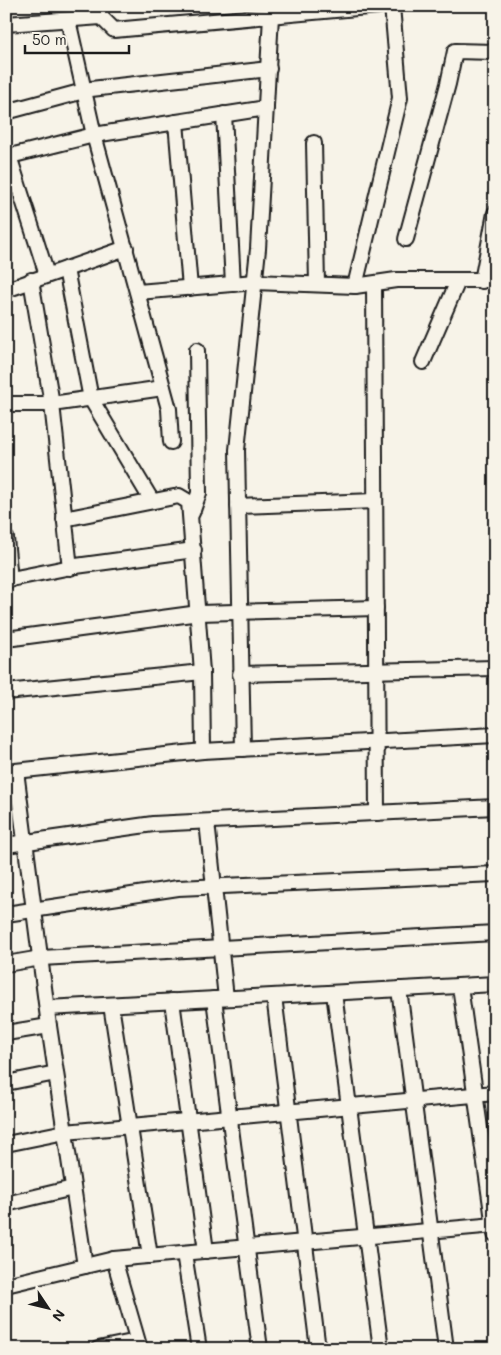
<svg xmlns="http://www.w3.org/2000/svg" width="501" height="1355" font-family="Mali,sans-serif">
<style>
.lines{fill:none;stroke-linecap:round;stroke-linejoin:round}
.minor-casing{stroke:#1c1c1c;stroke-width:18}
.minor{stroke:#f7f3e8;stroke-width:14}
</style>
<rect width="100%" height="100%" fill="#f7f3e8"/>
<filter id="ink" filterUnits="userSpaceOnUse"><feTurbulence type="fractalNoise" baseFrequency=".02" numOctaves="2"/><feDisplacementMap in="SourceGraphic" scale="10" xChannelSelector="R" yChannelSelector="G"/><feConvolveMatrix kernelMatrix="1 2 1 2 8 2 1 2 1" color-interpolation-filters="sRGB"/></filter>
<g filter="url(#ink)">
<g class="lines">
<g class="minor-casing">
<g id="minor">
<path d="M 101,6 L 101,17 L 114,30 L 379,6"/>
<path d="M 68,20 L 94,135 L 169,409 L 171,442"/>
<path d="M 6,24 L 101,17"/>
<path d="M 6,112 L 91,89 L 269,69"/>
<path d="M 224,114 L 233,284"/>
<path d="M 176,122 L 190,288"/>
<path d="M 314,143 L 317,284"/>
<path d="M 9,156 L 47,275"/>
<path d="M 6,157 L 94,135 L 266,108"/>
<path d="M 406,239 L 448,84 L 455,51 L 495,52"/>
<path d="M 66,269 L 91,399 L 152,501"/>
<path d="M 31,280 L 52,404 L 70,568"/>
<path d="M 482,281 L 495,213"/>
<path d="M 374,284 L 377,813"/>
<path d="M 355,286 L 400,98 L 392,6"/>
<path d="M 6,290 L 126,248"/>
<path d="M 138,292 L 255,282 L 355,286 L 396,280 L 495,280"/>
<path d="M 423,362 L 458,281"/>
<path d="M 6,404 L 52,404 L 163,388"/>
<path d="M 238,506 L 375,501"/>
<path d="M 192,513 L 199,493 L 197,350"/>
<path d="M 64,519 L 179,496 L 189,502 L 202,672 L 203,751"/>
<path d="M 6,538 L 10,580"/>
<path d="M 6,580 L 76,566 L 194,550"/>
<path d="M 6,639 L 199,613 L 376,608"/>
<path d="M 240,674 L 495,668"/>
<path d="M 6,692 L 202,672"/>
<path d="M 243,749 L 237,450 L 258,249 L 271,16"/>
<path d="M 16,771 L 49,1026 L 85,1266"/>
<path d="M 6,772 L 203,751 L 495,735"/>
<path d="M 207,822 L 226,998"/>
<path d="M 6,845 L 153,824 L 495,807"/>
<path d="M 6,914 L 178,888 L 495,874"/>
<path d="M 6,964 L 41,958 L 495,933"/>
<path d="M 460,986 L 495,1234"/>
<path d="M 399,989 L 446,1349"/>
<path d="M 334,993 L 381,1349"/>
<path d="M 274,996 L 318,1349"/>
<path d="M 214,999 L 260,1349"/>
<path d="M 172,1001 L 206,1251"/>
<path d="M 111,1005 L 150,1256"/>
<path d="M 47,1008 L 495,984"/>
<path d="M 6,1033 L 49,1026"/>
<path d="M 6,1083 L 56,1073"/>
<path d="M 6,1144 L 65,1132 L 495,1093"/>
<path d="M 6,1204 L 73,1188"/>
<path d="M 184,1253 L 199,1349"/>
<path d="M 114,1259 L 140,1349"/>
<path d="M 6,1285 L 114,1259 L 495,1225"/>
<path d="M 98,1349 L 137,1341"/>
</g>
</g>
<use href="#minor" class="minor"/>
</g>
</g>
<rect width="501" height="1355" fill="none" stroke="#f7f3e8" stroke-width="25"/>
<rect x="12" y="12" width="476" height="1330" fill="none" stroke="#1c1c1c" stroke-width="2" filter="url(#ink)"/>
<g transform="translate(48 1308) rotate(125)" stroke="#f7f3e8" stroke-width="4" paint-order="stroke">
<path d="M0-4L9 19L0 12L-9 19Z" fill="#1c1c1c"/>
<text y="-8" font-size="14" font-weight="bold" text-anchor="middle" fill="#1c1c1c">N</text>
</g>
<path d="M25 45v8h104v-8" fill="none" stroke="#1c1c1c" stroke-width="2.5"/>
<text x="32" y="45" font-size="15" fill="#1c1c1c" stroke="#f7f3e8" stroke-width="4" paint-order="stroke">50 m</text>
</svg>
